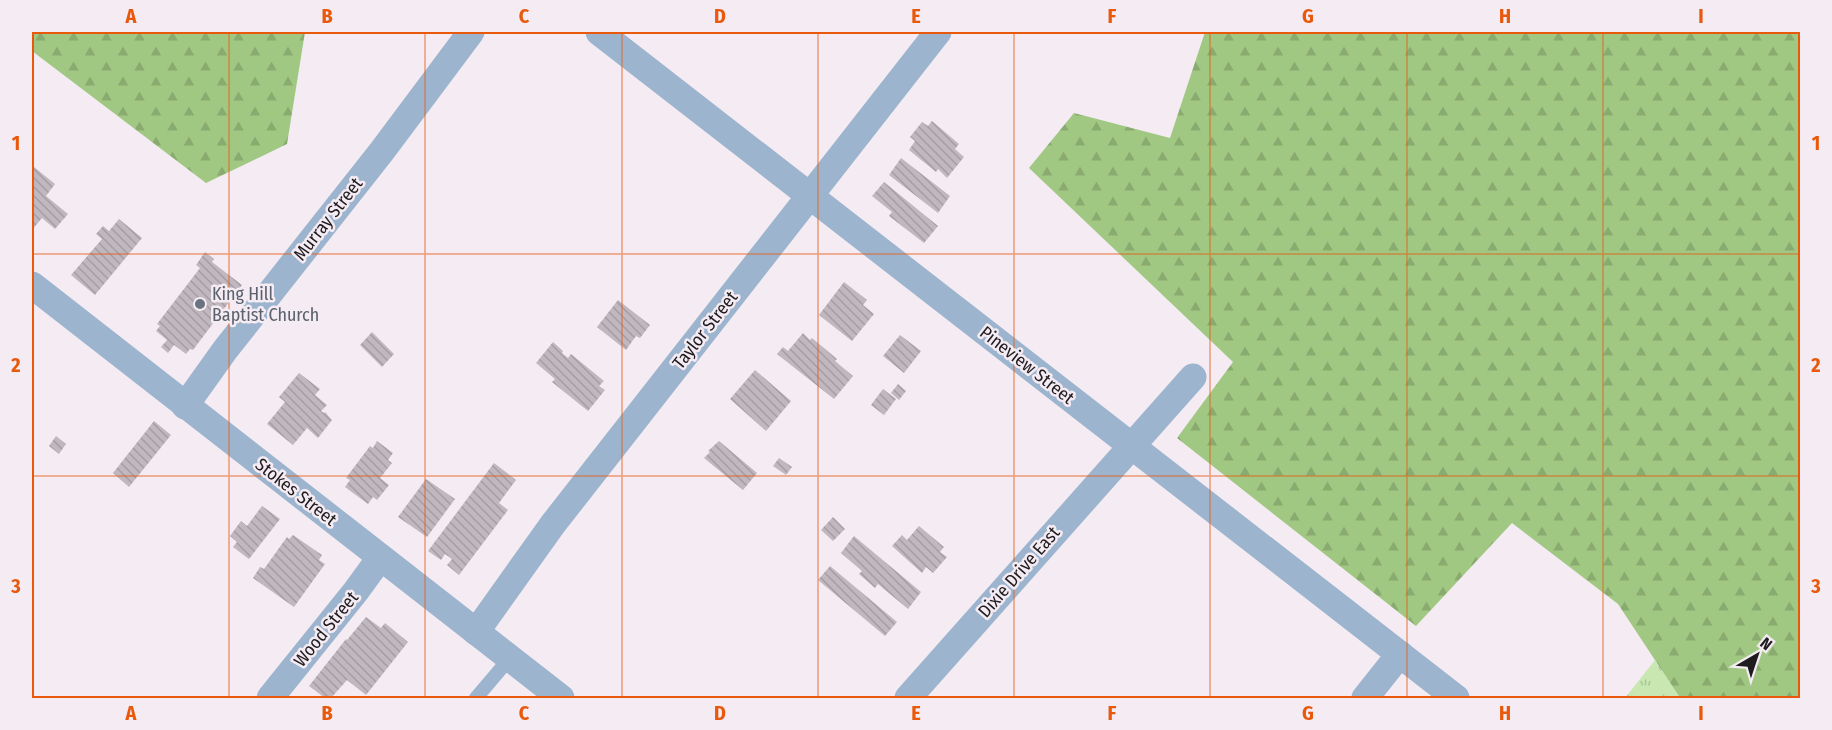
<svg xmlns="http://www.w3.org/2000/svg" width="1832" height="730" font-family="'Fira Sans Condensed',sans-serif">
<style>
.forest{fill:url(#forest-firs)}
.park{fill:url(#park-tufts)}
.building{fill:url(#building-back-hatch)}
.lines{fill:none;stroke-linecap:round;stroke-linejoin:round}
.service{stroke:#9cb4ce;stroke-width:14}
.minor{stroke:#9cb4ce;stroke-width:27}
.grid{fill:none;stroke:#e8590c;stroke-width:1.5;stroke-opacity:0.55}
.worship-dot{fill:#6b7280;stroke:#f4ebf3;stroke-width:2}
.labels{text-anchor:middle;stroke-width:5;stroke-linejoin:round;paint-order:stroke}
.street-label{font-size:18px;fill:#1e1b1e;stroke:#f4ebf3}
.worship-label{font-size:18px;fill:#5b616d;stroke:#f4ebf3;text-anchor:start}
.neatline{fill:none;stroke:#e8590c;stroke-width:2}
.grid-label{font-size:20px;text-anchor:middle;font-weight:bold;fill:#e8590c}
</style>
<defs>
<pattern id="forest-firs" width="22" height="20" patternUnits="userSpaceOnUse" patternTransform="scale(1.5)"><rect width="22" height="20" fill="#a1c882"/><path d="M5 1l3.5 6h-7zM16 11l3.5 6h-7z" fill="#8aab70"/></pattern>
<pattern id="park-tufts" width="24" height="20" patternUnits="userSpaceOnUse" patternTransform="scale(1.5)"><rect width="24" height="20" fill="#c8e7b1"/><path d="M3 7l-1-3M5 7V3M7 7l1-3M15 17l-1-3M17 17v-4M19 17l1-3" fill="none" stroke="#abc698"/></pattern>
<pattern id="building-back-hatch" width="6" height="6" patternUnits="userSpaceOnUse" patternTransform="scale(1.5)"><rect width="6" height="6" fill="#c0b7bf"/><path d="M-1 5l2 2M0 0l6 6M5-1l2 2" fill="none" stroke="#a59da4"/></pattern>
</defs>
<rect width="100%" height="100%" fill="#f4ebf3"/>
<g class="forest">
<path d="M 32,32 L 305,32 L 287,144 L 206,183 L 32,51 Z"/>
<path d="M 1205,32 L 1800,32 L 1800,698 L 1680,698 L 1618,604 L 1512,523 L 1416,626 L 1177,438 L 1233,362 L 1029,168 L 1074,113 L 1170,138 Z"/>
</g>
<path class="park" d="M 1655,660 L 1680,698 L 1625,698 Z"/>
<g class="building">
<path d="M 932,121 L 959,144 L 955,149 L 964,157 L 947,178 L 938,169 L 936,172 L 909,150 L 915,141 L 910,137 L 922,122 L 928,126 Z"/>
<path d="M 901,158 L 950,196 L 938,213 L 889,175 Z"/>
<path d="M 34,167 L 55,184 L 46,196 L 68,214 L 55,229 L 42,218 L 32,230 L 32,170 Z"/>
<path d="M 884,182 L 938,226 L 924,243 L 889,216 L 892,212 L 872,196 Z"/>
<path d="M 119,219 L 142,238 L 95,295 L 71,275 L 102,239 L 96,234 L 103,226 L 109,231 Z"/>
<path d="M 205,252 L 214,259 L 212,262 L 242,285 L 193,350 L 190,349 L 186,354 L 174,345 L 168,353 L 161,347 L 167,340 L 156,331 L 160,326 L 157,324 L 200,268 L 196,265 Z"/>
<path d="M 844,282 L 867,300 L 863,305 L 874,314 L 852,341 L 819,315 Z"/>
<path d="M 618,300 L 650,325 L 640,338 L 636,336 L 626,350 L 597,327 Z"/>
<path d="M 372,332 L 394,354 L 382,367 L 360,345 Z"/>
<path d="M 803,333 L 810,340 L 812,338 L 837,359 L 835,361 L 853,376 L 834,399 L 777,354 L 783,347 L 788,351 Z"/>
<path d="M 900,335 L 921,351 L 904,373 L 883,356 Z"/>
<path d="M 553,342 L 563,351 L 562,353 L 568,358 L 571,354 L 604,381 L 599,386 L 605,390 L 588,411 L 552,382 L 555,379 L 536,363 Z"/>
<path d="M 755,370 L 791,401 L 766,431 L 730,399 Z"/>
<path d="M 299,373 L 320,389 L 315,395 L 327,405 L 321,411 L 324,413 L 325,412 L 332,420 L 318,438 L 307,428 L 293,445 L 267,424 L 285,402 L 279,397 Z"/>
<path d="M 898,384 L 906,391 L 899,400 L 891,393 Z"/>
<path d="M 883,389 L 896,399 L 884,415 L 871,405 Z"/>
<path d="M 154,421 L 171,435 L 129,487 L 113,473 Z"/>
<path d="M 56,436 L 66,444 L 59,454 L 49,446 Z"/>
<path d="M 377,441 L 393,453 L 388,460 L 392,463 L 380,478 L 389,485 L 377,500 L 373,497 L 368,504 L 345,487 L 350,480 L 346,478 L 370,446 L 373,448 Z"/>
<path d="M 719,441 L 757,473 L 743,490 L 704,458 L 710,452 L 708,451 Z"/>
<path d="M 779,458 L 792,467 L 786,475 L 773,466 Z"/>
<path d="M 494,463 L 516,480 L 499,503 L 508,510 L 459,575 L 447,565 L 452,559 L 445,554 L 441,560 L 428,551 Z"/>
<path d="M 426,479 L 455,499 L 427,537 L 398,517 Z"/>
<path d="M 262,506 L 280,519 L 249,559 L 233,547 L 237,542 L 230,536 L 241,521 L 247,526 Z"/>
<path d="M 833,517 L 845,529 L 833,541 L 821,530 Z"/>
<path d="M 919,526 L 944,547 L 940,552 L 947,557 L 933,573 L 926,567 L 922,573 L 892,546 L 902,535 L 907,540 Z"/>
<path d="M 293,535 L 322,555 L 319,560 L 325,564 L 294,607 L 253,578 L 260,567 L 264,569 L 287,537 L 289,539 Z"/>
<path d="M 854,536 L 921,592 L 908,609 L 878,584 L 875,588 L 859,574 L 862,571 L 841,553 Z"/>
<path d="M 830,566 L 897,622 L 885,636 L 818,580 Z"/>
<path d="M 366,617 L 381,628 L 385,623 L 408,642 L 366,695 L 347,680 L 331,698 L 325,698 L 309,686 L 346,639 L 347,640 Z"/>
</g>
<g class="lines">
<path class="service" d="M 476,698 L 510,658"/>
<g class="minor">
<path d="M 599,32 L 1456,698"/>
<path d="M 32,285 L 561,698"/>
<path d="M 185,406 L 225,350 L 382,151 L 471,32"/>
<path d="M 476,632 L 553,524 L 938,32"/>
<path d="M 270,698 L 356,591 L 380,558"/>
<path d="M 908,698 L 1193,377"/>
<path d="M 1365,698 L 1400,654"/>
</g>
</g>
<path class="grid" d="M 229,32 L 229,698M 425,32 L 425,698M 622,32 L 622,698M 818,32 L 818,698M 1014,32 L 1014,698M 1210,32 L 1210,698M 1407,32 L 1407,698M 1603,32 L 1603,698M 32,254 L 1800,254M 32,476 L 1800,476"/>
<circle class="worship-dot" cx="200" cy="304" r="6"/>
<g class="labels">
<g class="street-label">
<text transform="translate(328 219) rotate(-52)" y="6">Murray Street</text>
<text transform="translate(705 330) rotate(-52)" y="6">Taylor Street</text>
<text transform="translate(1027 365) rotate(38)" y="6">Pineview Street</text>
<text transform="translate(296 492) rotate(38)" y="6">Stokes Street</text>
<text transform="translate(1019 572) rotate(-49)" y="6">Dixie Drive East</text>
<text transform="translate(326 629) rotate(-51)" y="6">Wood Street</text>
</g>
<g class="worship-label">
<text x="212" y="300">King Hill<tspan x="212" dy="21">Baptist Church</tspan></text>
</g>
</g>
<rect width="1832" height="730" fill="none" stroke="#f4ebf3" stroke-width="66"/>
<g transform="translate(1757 655) rotate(39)" stroke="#f4ebf3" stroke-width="4.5" paint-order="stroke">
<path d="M0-4.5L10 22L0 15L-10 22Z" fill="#1e1b1e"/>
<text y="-9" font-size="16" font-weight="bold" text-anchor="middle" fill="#1e1b1e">N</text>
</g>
<rect x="33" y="33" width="1766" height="664" class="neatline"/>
<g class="grid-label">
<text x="131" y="23">A</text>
<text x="327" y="23">B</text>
<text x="524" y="23">C</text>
<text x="720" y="23">D</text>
<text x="916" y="23">E</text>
<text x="1112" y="23">F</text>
<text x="1308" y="23">G</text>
<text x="1505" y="23">H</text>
<text x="1701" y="23">I</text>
<text x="16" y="150">1</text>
<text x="1816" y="150">1</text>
<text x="16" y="372">2</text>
<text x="1816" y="372">2</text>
<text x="16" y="593">3</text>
<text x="1816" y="593">3</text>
<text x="131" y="720">A</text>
<text x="327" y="720">B</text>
<text x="524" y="720">C</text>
<text x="720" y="720">D</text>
<text x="916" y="720">E</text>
<text x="1112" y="720">F</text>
<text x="1308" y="720">G</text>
<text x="1505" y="720">H</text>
<text x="1701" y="720">I</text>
</g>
</svg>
